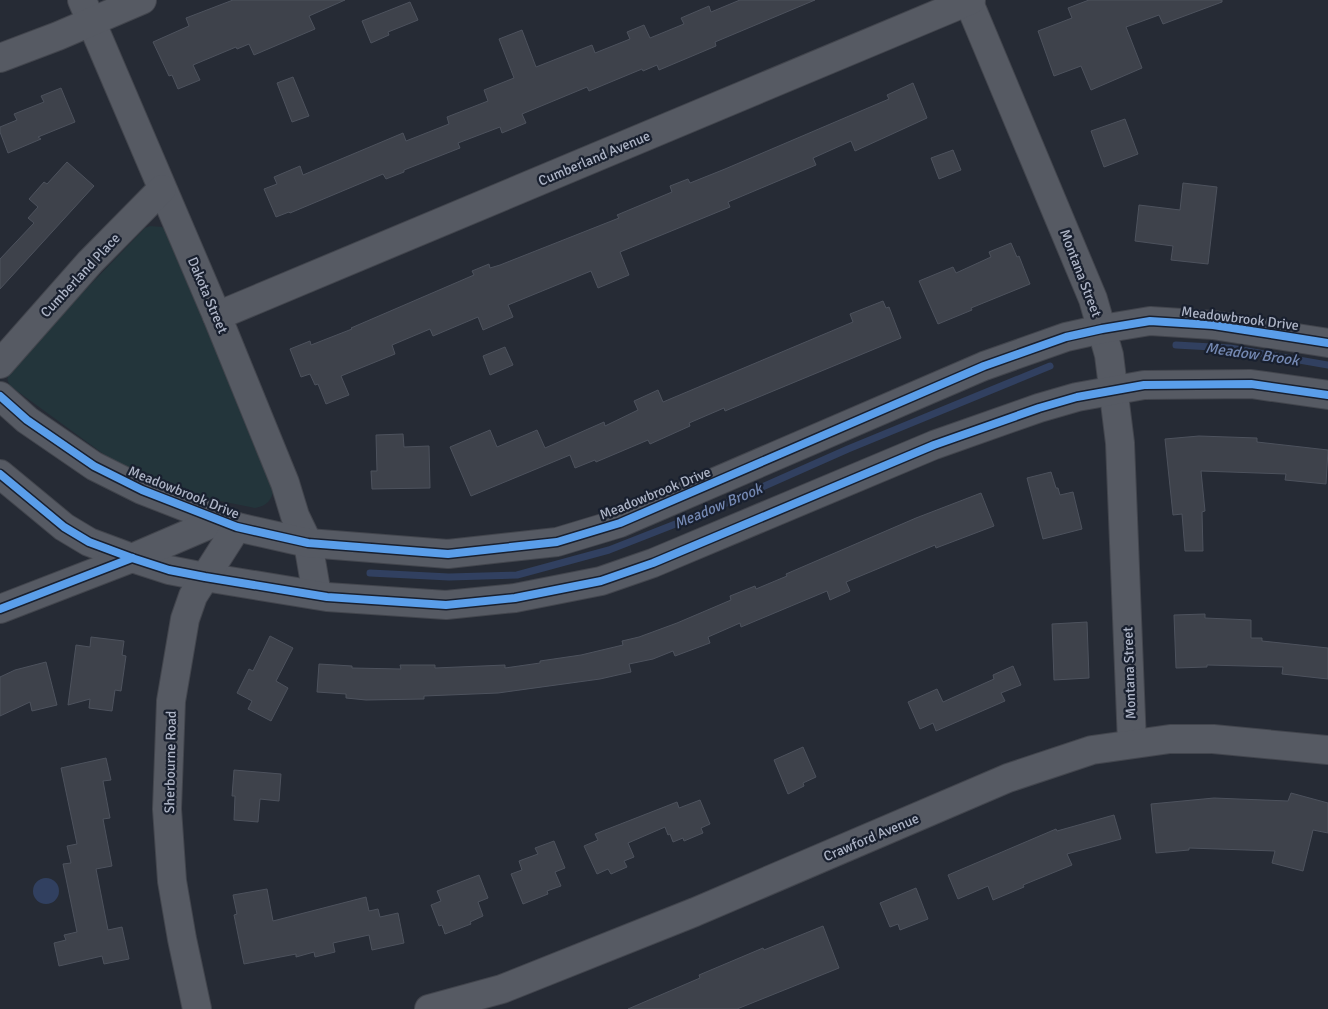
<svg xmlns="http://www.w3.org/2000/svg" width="1328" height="1009" font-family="Signika,sans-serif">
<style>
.green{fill:#23353b}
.water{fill:#314060}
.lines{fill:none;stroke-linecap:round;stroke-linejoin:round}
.stream{stroke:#314060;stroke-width:7}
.building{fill:#3e424b;stroke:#4d525d}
.minor-casing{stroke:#42454d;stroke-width:30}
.minor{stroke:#565a63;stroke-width:28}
.cycleway-casing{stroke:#19202f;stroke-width:11}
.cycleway{stroke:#5a9eea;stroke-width:8}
.labels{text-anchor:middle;stroke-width:4.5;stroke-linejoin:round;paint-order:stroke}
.street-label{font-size:14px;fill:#aeb5c7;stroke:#19202f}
.water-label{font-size:15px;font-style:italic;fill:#7488b2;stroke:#19202f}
</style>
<rect width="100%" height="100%" fill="#262b35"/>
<path class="green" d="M 150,226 L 162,227 L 166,230 L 274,488 C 272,500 267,506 255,508 L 190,495 L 124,469 L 13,388 C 5,381 7,376 11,367 L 145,228 Z"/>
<circle class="water" cx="46" cy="891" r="13"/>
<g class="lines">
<g class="stream">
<path d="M 1176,345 L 1230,348 L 1328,365"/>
<path d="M 370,573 L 449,577 L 517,575 L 609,550 L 706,512 L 848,449 L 1050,366"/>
</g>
</g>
<g class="building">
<path d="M 233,0 L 345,0 L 309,16 L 315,29 L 254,55 L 249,44 L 237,49 L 236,47 L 193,65 L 200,80 L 178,89 L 172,75 L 169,76 L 153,42 L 189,26 L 186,18 Z"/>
<path d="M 740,0 L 815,0 L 715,42 L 716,46 L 659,70 L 657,65 L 643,71 L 642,69 L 589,91 L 587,87 L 522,114 L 526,123 L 502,133 L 500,127 L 458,143 L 460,148 L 404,170 L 404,172 L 386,179 L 383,174 L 290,213 L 289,212 L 276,217 L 264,189 L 277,184 L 274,177 L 300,166 L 303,175 L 403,133 L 406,141 L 449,124 L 447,117 L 488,101 L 484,90 L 514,78 L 499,39 L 522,30 L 536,67 L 592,45 L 595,53 L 630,39 L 627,32 L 644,25 L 650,38 L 684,24 L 681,18 L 709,6 L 711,12 Z"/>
<path d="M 1089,0 L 1222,0 L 1222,2 L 1163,24 L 1159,15 L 1126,27 L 1142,68 L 1091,90 L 1081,66 L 1054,76 L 1038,31 L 1072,18 L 1068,8 Z"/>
<path d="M 410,2 L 418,20 L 388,32 L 389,35 L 371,43 L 362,21 Z"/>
<path d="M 293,77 L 309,116 L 292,122 L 277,83 Z"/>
<path d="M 913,83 L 927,118 L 855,151 L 851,141 L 813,158 L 816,165 L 728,202 L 730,207 L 620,252 L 629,275 L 598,288 L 591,271 L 508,305 L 513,317 L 483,330 L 478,317 L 433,336 L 430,329 L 392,345 L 395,354 L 341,376 L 349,395 L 326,404 L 318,384 L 315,385 L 310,374 L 301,377 L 290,349 L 310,341 L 311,345 L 352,329 L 351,328 L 474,275 L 472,271 L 489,264 L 490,268 L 500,265 L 619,218 L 617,215 L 672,192 L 670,186 L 688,179 L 690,183 L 725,169 L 889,99 L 887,95 Z"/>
<path d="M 61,88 L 75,122 L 38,137 L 41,139 L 8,153 L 0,132 L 0,127 L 17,120 L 14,114 L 44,102 L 41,96 Z"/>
<path d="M 1125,119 L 1138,154 L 1104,167 L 1091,131 Z"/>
<path d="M 953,150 L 961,170 L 939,179 L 931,158 Z"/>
<path d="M 67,162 L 94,186 L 0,289 L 0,259 L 34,223 L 28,218 L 38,207 L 29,199 L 44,182 L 47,184 Z"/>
<path d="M 1183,183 L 1217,187 L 1208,264 L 1171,260 L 1173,246 L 1135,241 L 1139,205 L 1180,210 Z"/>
<path d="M 1011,243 L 1017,257 L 1019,256 L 1030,284 L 971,308 L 972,310 L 938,324 L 919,281 L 953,267 L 956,273 L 991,257 L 989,252 Z"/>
<path d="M 883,301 L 886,308 L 889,307 L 901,338 L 725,411 L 724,408 L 689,423 L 690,426 L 650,444 L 648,440 L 596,462 L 595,460 L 575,468 L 570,455 L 471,496 L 450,447 L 490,430 L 497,447 L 537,430 L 545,448 L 604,422 L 605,426 L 638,410 L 634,401 L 658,390 L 663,402 L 853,322 L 850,314 Z"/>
<path d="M 505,347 L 513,365 L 490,375 L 483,356 Z"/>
<path d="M 403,434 L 404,447 L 429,446 L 430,488 L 372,489 L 371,471 L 377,471 L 376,435 Z"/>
<path d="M 1199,436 L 1257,438 L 1257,442 L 1328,450 L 1326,484 L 1285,480 L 1286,474 L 1201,471 L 1205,511 L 1202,512 L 1203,551 L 1185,551 L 1182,514 L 1173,515 L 1165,439 Z"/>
<path d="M 1051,472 L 1056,488 L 1058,488 L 1060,495 L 1073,492 L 1082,529 L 1043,539 L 1027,478 Z"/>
<path d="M 981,493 L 994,526 L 936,548 L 935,545 L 846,582 L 850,591 L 830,600 L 827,591 L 741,627 L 740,623 L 708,637 L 710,643 L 675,656 L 673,651 L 653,659 L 629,664 L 631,672 L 600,679 L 498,693 L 424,696 L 424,699 L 366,700 L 346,698 L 346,694 L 317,692 L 319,664 L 352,666 L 352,668 L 401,669 L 400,665 L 435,665 L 435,668 L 505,665 L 505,668 L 540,663 L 540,661 L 581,655 L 623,645 L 622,641 L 639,637 L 677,623 L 731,600 L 730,596 L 755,586 L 756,589 L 787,576 L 786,574 L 916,518 Z"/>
<path d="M 1205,614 L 1205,618 L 1251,620 L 1251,638 L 1262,638 L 1262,641 L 1328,648 L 1328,679 L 1282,674 L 1283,667 L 1207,665 L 1207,667 L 1176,668 L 1174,615 Z"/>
<path d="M 1087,622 L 1089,678 L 1054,680 L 1052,624 Z"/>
<path d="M 270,636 L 293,648 L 276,681 L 288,688 L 271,721 L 248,709 L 252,701 L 237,693 L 249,669 L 253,671 Z"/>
<path d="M 91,637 L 124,641 L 122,655 L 126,656 L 121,691 L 115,690 L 112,711 L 89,708 L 90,699 L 68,705 L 76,645 L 90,647 Z"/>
<path d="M 46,662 L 57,705 L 32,711 L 30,702 L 0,716 L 0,677 L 15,670 Z"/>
<path d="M 1013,666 L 1021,685 L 1001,693 L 1005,701 L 936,731 L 933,723 L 920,729 L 908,702 L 937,689 L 943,702 L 994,679 L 993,675 Z"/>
<path d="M 803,747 L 816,777 L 803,783 L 804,786 L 788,794 L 774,760 Z"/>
<path d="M 106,758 L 111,780 L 103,781 L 110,818 L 103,819 L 112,866 L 96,869 L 108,930 L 122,927 L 129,959 L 104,964 L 102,956 L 59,966 L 54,943 L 66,940 L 64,935 L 77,932 L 63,864 L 71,863 L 67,846 L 77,844 L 61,768 Z"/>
<path d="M 234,770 L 281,774 L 279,801 L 260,799 L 258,822 L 234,820 L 235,796 L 232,796 Z"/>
<path d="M 1291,793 L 1328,803 L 1328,833 L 1313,830 L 1303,871 L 1272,863 L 1275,851 L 1189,848 L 1189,850 L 1156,853 L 1151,804 L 1214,798 L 1288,801 Z"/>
<path d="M 700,800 L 710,824 L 701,828 L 703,833 L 684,841 L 683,838 L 673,842 L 670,834 L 668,835 L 665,827 L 628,843 L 634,857 L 624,861 L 627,867 L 611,874 L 608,869 L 597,874 L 584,846 L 598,840 L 595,834 L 677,802 L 679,808 Z"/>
<path d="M 1114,815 L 1121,839 L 1067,854 L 1072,865 L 1023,885 L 1024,887 L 993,900 L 988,886 L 958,899 L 948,875 L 1056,829 L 1057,831 Z"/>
<path d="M 554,841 L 565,868 L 555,872 L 561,886 L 547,891 L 548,894 L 523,904 L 511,874 L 522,870 L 519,861 L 538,854 L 535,848 Z"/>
<path d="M 479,875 L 488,898 L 478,902 L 483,916 L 470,922 L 471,924 L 445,934 L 442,925 L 439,926 L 431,905 L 441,901 L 437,891 Z"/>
<path d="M 916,888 L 928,919 L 900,930 L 898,924 L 890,927 L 880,903 Z"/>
<path d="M 267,889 L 273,921 L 366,897 L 369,911 L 378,909 L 380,917 L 398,913 L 404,943 L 372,950 L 369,935 L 333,943 L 335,952 L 315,957 L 314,952 L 296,957 L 296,954 L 244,964 L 234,915 L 237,914 L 233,895 Z"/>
<path d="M 823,926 L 839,968 L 737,1009 L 628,1009 L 700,978 L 699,975 L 763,948 L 764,950 Z"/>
</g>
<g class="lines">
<g class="minor-casing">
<g id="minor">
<path d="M 82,0 L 217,316 L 285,483 L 295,516 L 308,543 L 317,595"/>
<path d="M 968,0 L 1093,299 L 1109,355 L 1120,443 L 1132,743"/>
<path d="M 0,58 L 58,36 L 142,0"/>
<path d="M 217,316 L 971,0"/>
<path d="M 0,364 L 90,262 L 162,189"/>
<path d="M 0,396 L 27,420 L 94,466 L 142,490 L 237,527 L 308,543 L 448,554 L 557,542 L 620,523 L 984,366 L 1066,337 L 1102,329 L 1150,321 L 1213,325 L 1328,343"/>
<path d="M 0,474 L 64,527 L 89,542 L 132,558 L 169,570 L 205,577 L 327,597 L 446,605 L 515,598 L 601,581 L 653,563 L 934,445 L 1039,408 L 1077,397 L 1144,385 L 1251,384 L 1328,395"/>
<path d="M 0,609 L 132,558 L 218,521"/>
<path d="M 197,1009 L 182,939 L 172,881 L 167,809 L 171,701 L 185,619 L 193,596 L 237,527"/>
<path d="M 429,1009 L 502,989 L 695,912 L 1008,778 L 1092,750 L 1170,739 L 1213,739 L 1328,750"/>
</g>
</g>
<use href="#minor" class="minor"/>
<g class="cycleway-casing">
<g id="cycleway">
<path d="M 0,396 L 27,420 L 94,466 L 142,490 L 237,527 L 308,543 L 448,554 L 557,542 L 620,523 L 984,366 L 1066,337 L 1102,329 L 1150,321 L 1213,325 L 1328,343"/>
<path d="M 0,474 L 64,527 L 89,542 L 132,558 L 169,570 L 205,577 L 327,597 L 446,605 L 515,598 L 601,581 L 653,563 L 934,445 L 1039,408 L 1077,397 L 1144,385 L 1251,384 L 1328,395"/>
<path d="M 0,609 L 132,558"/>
</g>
</g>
<use href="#cycleway" class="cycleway"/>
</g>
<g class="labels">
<g class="street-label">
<text transform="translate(594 158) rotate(-23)" y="5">Cumberland Avenue</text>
<text transform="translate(1081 273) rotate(69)" y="5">Montana Street</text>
<text transform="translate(80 275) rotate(-47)" y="5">Cumberland Place</text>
<text transform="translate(208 295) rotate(67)" y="5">Dakota Street</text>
<text transform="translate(1240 318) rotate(7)" y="5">Meadowbrook Drive</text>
<text transform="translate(184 492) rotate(22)" y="5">Meadowbrook Drive</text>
<text transform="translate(655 493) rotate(-22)" y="5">Meadowbrook Drive</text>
<text transform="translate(1129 673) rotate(-92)" y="5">Montana Street</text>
<text transform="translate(170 762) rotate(-89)" y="5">Sherbourne Road</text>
<text transform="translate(871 837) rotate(-23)" y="5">Crawford Avenue</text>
</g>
<g class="water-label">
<text transform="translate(1252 354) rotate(8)" y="5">Meadow Brook</text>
<text transform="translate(718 506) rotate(-23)" y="5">Meadow Brook</text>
</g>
</g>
</svg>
